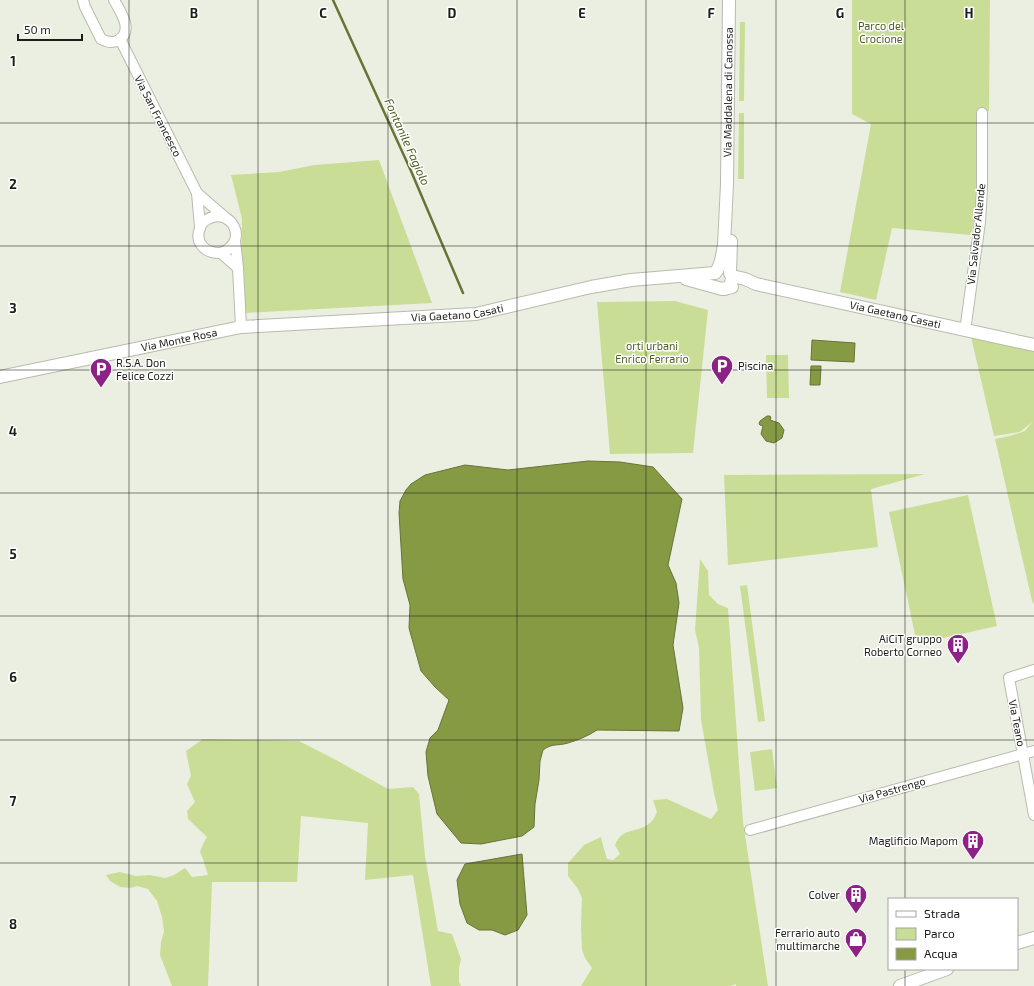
<svg xmlns="http://www.w3.org/2000/svg" width="1034" height="986" font-family="'Exo 2',sans-serif">
<style>
.green{fill:#cadd96}
.water{fill:#869a44;stroke:#667537}
.lines{fill:none;stroke-linecap:round;stroke-linejoin:round}
.stream{stroke:#667537;stroke-width:2.5}
.minor-casing{stroke:#b7bbae;stroke-width:12}
.tertiary-casing{stroke:#b7bbae;stroke-width:14}
.minor{stroke:#fff;stroke-width:10}
.tertiary{stroke:#fff;stroke-width:12}
.grid{fill:none;stroke:#1d1e19;stroke-width:1;stroke-opacity:0.55}
.labels{text-anchor:middle;stroke-width:3;stroke-linejoin:round;paint-order:stroke}
.park-label{font-size:11px;fill:#505e21;stroke:#fff}
.street-label{font-size:11px;fill:#1d1e19;stroke:#fff}
.poi-label{font-size:11px;fill:#1d1e19;stroke:#fff;text-anchor:end}
.water-label{font-size:12px;font-style:italic;fill:#4e5c1e;stroke:#fff}
.grid-label{font-size:13px;text-anchor:middle;font-weight:bold;fill:#1d1e19;stroke:#fff;stroke-width:3;stroke-linejoin:round;paint-order:stroke}
</style>
<rect width="100%" height="100%" fill="#ebefe1"/>
<g class="green">
<path d="M 852,0 L 990,0 L 989,111 L 976,112 L 976,214 L 971,235 L 892,228 L 876,300 L 840,292 L 871,124 L 852,114 Z"/>
<path d="M 740,22 L 745,22 L 744,101 L 739,101 Z"/>
<path d="M 739,113 L 744,113 L 744,179 L 738,179 Z"/>
<path d="M 379,160 L 432,303 L 244,313 L 241,265 L 242,219 L 231,175 L 279,172 L 314,165 Z"/>
<path d="M 675,301 L 708,310 L 693,453 L 610,454 L 597,302 Z"/>
<path d="M 971,337 L 1034,351 L 1034,604 L 1032,601 L 995,439 L 1010,436 L 1025,431 L 1032,422 L 1020,432 L 994,436 Z"/>
<path d="M 766,355 L 788,355 L 789,398 L 767,398 Z"/>
<path d="M 925,474 L 871,489 L 878,547 L 728,565 L 724,475 Z"/>
<path d="M 968,495 L 997,626 L 917,644 L 889,512 Z"/>
<path d="M 700,559 L 708,571 L 709,595 L 718,604 L 728,608 L 743,822 L 768,986 L 736,986 L 736,984 L 730,986 L 581,986 L 592,968 L 585,958 L 582,950 L 581,925 L 582,898 L 578,889 L 568,876 L 568,863 L 584,845 L 601,837 L 604,849 L 607,859 L 613,860 L 620,854 L 615,845 C 623,826 637,834 650,823 C 653,821 655,816 657,812 L 653,800 L 667,799 L 711,819 L 718,810 L 714,793 L 701,720 L 699,648 L 695,630 Z"/>
<path d="M 747,585 L 765,721 L 758,722 L 740,586 Z"/>
<path d="M 203,739 L 299,741 L 336,760 L 388,789 L 413,787 L 419,794 L 425,856 L 438,931 L 452,934 L 461,959 L 459,968 L 459,982 L 461,986 L 431,986 L 413,875 L 365,880 L 368,823 L 301,816 L 297,882 L 212,882 L 208,986 L 172,986 L 160,955 L 161,942 L 164,931 L 162,917 L 157,901 L 148,889 L 137,886 L 130,888 L 120,887 L 110,881 L 106,875 L 120,872 L 136,876 L 150,875 L 165,878 L 174,875 L 185,868 L 192,877 L 208,875 L 203,859 L 200,852 L 203,844 L 207,837 L 188,819 L 187,811 L 195,802 L 187,784 L 191,776 L 186,751 Z"/>
<path d="M 772,749 L 777,788 L 755,791 L 750,752 Z"/>
</g>
<g class="water">
<path d="M 812,340 L 855,343 L 854,362 L 811,360 Z"/>
<path d="M 811,366 L 821,366 L 820,385 L 810,385 Z"/>
<path d="M 767,416 L 770,416 L 771,418 L 770,420 L 779,423 L 784,430 L 782,438 L 774,443 L 766,441 L 761,434 L 763,426 L 760,425 L 759,424 L 760,421 Z"/>
<path d="M 588,461 L 620,462 L 653,467 L 682,499 L 668,565 L 676,583 L 679,603 L 673,645 L 683,708 L 679,731 L 597,730 C 588,736 578,740 568,743 C 558,746 552,743 543,750 L 540,761 L 539,780 L 535,804 L 534,827 L 522,836 L 481,844 L 461,843 L 437,814 L 428,776 L 426,752 L 430,738 L 438,730 L 449,700 L 435,687 L 421,671 L 409,628 L 410,605 L 403,579 L 399,513 L 400,501 L 406,490 L 411,484 L 425,475 L 465,465 L 508,470 Z"/>
<path d="M 522,854 L 527,915 L 518,930 L 505,935 L 492,930 L 479,930 L 467,923 L 460,904 L 457,880 L 465,864 Z"/>
</g>
<g class="lines">
<path class="stream" d="M 333,0 L 411,171 L 463,293"/>
<g class="minor-casing">
<g id="minor">
<path d="M 83,0 L 85,7 L 101,39 C 107,42 113,44 119,40 C 134,30 120,11 114,0"/>
<path d="M 120,39 L 197,193 L 227,219"/>
<path d="M 197,193 L 200,227"/>
<path d="M 235,241 L 238,268 L 241,327"/>
<path d="M 221,253 C 251,241 230,206 208,219 C 204,221 201,224 200,228 C 194,243 206,254 221,253 L 238,268"/>
<path d="M 965,331 L 980,222 L 982,189 L 982,113"/>
<path d="M 1034,670 L 1009,678 L 1034,815"/>
<path d="M 750,830 L 1034,751"/>
</g>
</g>
<g class="tertiary-casing">
<g id="tertiary">
<path id="s1" d="M 717,271 L 721,261 L 724,245 L 727,184 L 729,0"/>
<path id="s2" d="M 732,276 L 745,279 L 756,284 L 1034,345"/>
<path d="M 686,279 L 722,289 L 732,287"/>
<path d="M 725,289 C 731,286 734,279 730,273 L 731,241"/>
<path id="s3" d="M 0,377 L 241,327 L 476,314 L 591,287 L 631,280 L 715,273"/>
<path d="M 1017,943 L 1034,938"/>
<path d="M 900,986 L 947,969"/>
</g>
</g>
<use href="#minor" class="minor"/>
<use href="#tertiary" class="tertiary"/>
</g>
<path class="grid" d="M 129,0 L 129,986M 258,0 L 258,986M 388,0 L 388,986M 517,0 L 517,986M 646,0 L 646,986M 776,0 L 776,986M 905,0 L 905,899M 0,123 L 1034,123M 0,246 L 1034,246M 0,370 L 1034,370M 0,493 L 1034,493M 0,616 L 1034,616M 0,740 L 1034,740M 0,863 L 1034,863M 905,969 L 905,986"/>
<defs>
<g id="parking-pin" transform="scale(1.15)"><path d="M0 17L-7.5 6A9.5 9.5 0 1 1 7.5 6Z" fill="#8c2286" stroke="#fff"/><path d="M-3.5-5.5H1a3.5 3.5 0 0 1 0 7H-1V5.5H-3.5ZM-1-3.4V-.6H.8a1.4 1.4 0 0 0 0-2.8Z" fill="#fff"/></g>
<g id="building-pin" transform="scale(1.15)"><path d="M0 17L-7.5 6A9.5 9.5 0 1 1 7.5 6Z" fill="#8c2286" stroke="#fff"/><path d="M-4-6H4V6H1V3H-1V6H-4ZM-2.5-4.3h1.7v1.8h-1.7ZM.8-4.3h1.7v1.8H.8ZM-2.5-1h1.7V.8h-1.7ZM.8-1h1.7V.8H.8Z" fill="#fff"/></g>
<g id="shop-pin" transform="scale(1.15)"><path d="M0 17L-7.5 6A9.5 9.5 0 1 1 7.5 6Z" fill="#8c2286" stroke="#fff"/><path d="M-5-2.5h2.3a2.7 3.5 0 0 1 5.4 0H5L5.5 6h-11ZM-1.5-2.5h3a1.5 2.3 0 0 0-3 0Z" fill="#fff"/></g>
</defs>
<g fill-rule="evenodd">
<use href="#parking-pin" x="722" y="366"/>
<use href="#parking-pin" x="101" y="369"/>
<use href="#building-pin" x="958" y="645"/>
<use href="#building-pin" x="973" y="841"/>
<use href="#building-pin" x="856" y="895"/>
<use href="#shop-pin" x="856" y="939"/>
</g>
<g class="labels">
<g class="park-label">
<text x="881" y="30">Parco del<tspan x="881" dy="13">Crocione</tspan></text>
<text x="652" y="350">orti urbani<tspan x="652" dy="13">Enrico Ferrario</tspan></text>
</g>
<g class="street-label">
<text dy="4" stroke="none"><textPath href="#s1" startOffset="180">Via Maddalena di Canossa</textPath></text>
<text transform="translate(158 116) rotate(63)" y="4">Via San Francesco</text>
<text transform="translate(976 234) rotate(-84)" y="4">Via Salvador Allende</text>
<text dy="4" stroke="none"><textPath href="#s3" startOffset="463">Via Gaetano Casati</textPath></text>
<text dy="4" stroke="none"><textPath href="#s2" startOffset="168">Via Gaetano Casati</textPath></text>
<text dy="4" stroke="none"><textPath href="#s3" startOffset="183">Via Monte Rosa</textPath></text>
<text transform="translate(1017 723) rotate(79)" y="4">Via Teano</text>
<text transform="translate(892 790) rotate(-16)" y="4">Via Pastrengo</text>
</g>
<g class="poi-label">
<text x="116" y="367" text-anchor="start">R.S.A. Don<tspan x="116" dy="13">Felice Cozzi</tspan></text>
<text x="738" y="370" text-anchor="start">Piscina</text>
<text x="942" y="643">AiCiT gruppo<tspan x="942" dy="13">Roberto Corneo</tspan></text>
<text x="958" y="845">Maglificio Mapom</text>
<text x="840" y="899">Colver</text>
<text x="840" y="937">Ferrario auto<tspan x="840" dy="13">multimarche</tspan></text>
</g>
<g class="water-label">
<text transform="translate(407 142) rotate(66)" y="4">Fontanile Fagiolo</text>
</g>
</g>
<g class="grid-label">
<text x="194" y="18">B</text>
<text x="323" y="18">C</text>
<text x="452" y="18">D</text>
<text x="582" y="18">E</text>
<text x="711" y="18">F</text>
<text x="840" y="18">G</text>
<text x="969" y="18">H</text>
<text x="13" y="66">1</text>
<text x="13" y="189">2</text>
<text x="13" y="313">3</text>
<text x="13" y="436">4</text>
<text x="13" y="559">5</text>
<text x="13" y="682">6</text>
<text x="13" y="806">7</text>
<text x="13" y="929">8</text>
</g>
<rect x="888" y="898" width="130" height="72" fill="#ffffff" stroke="#a5a5a3"/>
<rect x="896" y="911" width="20" height="6" fill="#ffffff" stroke="#a5a5a3"/>
<text x="924" y="918" font-size="12" fill="#1d1e19">Strada</text>
<rect x="896" y="928" width="20" height="12" fill="#cadd96" stroke="#a5a5a3"/>
<text x="924" y="938" font-size="12" fill="#1d1e19">Parco</text>
<rect x="896" y="948" width="20" height="12" fill="#869a44" stroke="#a5a5a3"/>
<text x="924" y="958" font-size="12" fill="#1d1e19">Acqua</text>
<path d="M18 34v6h64v-6" fill="none" stroke="#1d1e19" stroke-width="2"/>
<text x="24" y="34" font-size="12" fill="#1d1e19" stroke="#ffffff" stroke-width="3" paint-order="stroke">50 m</text>
</svg>
